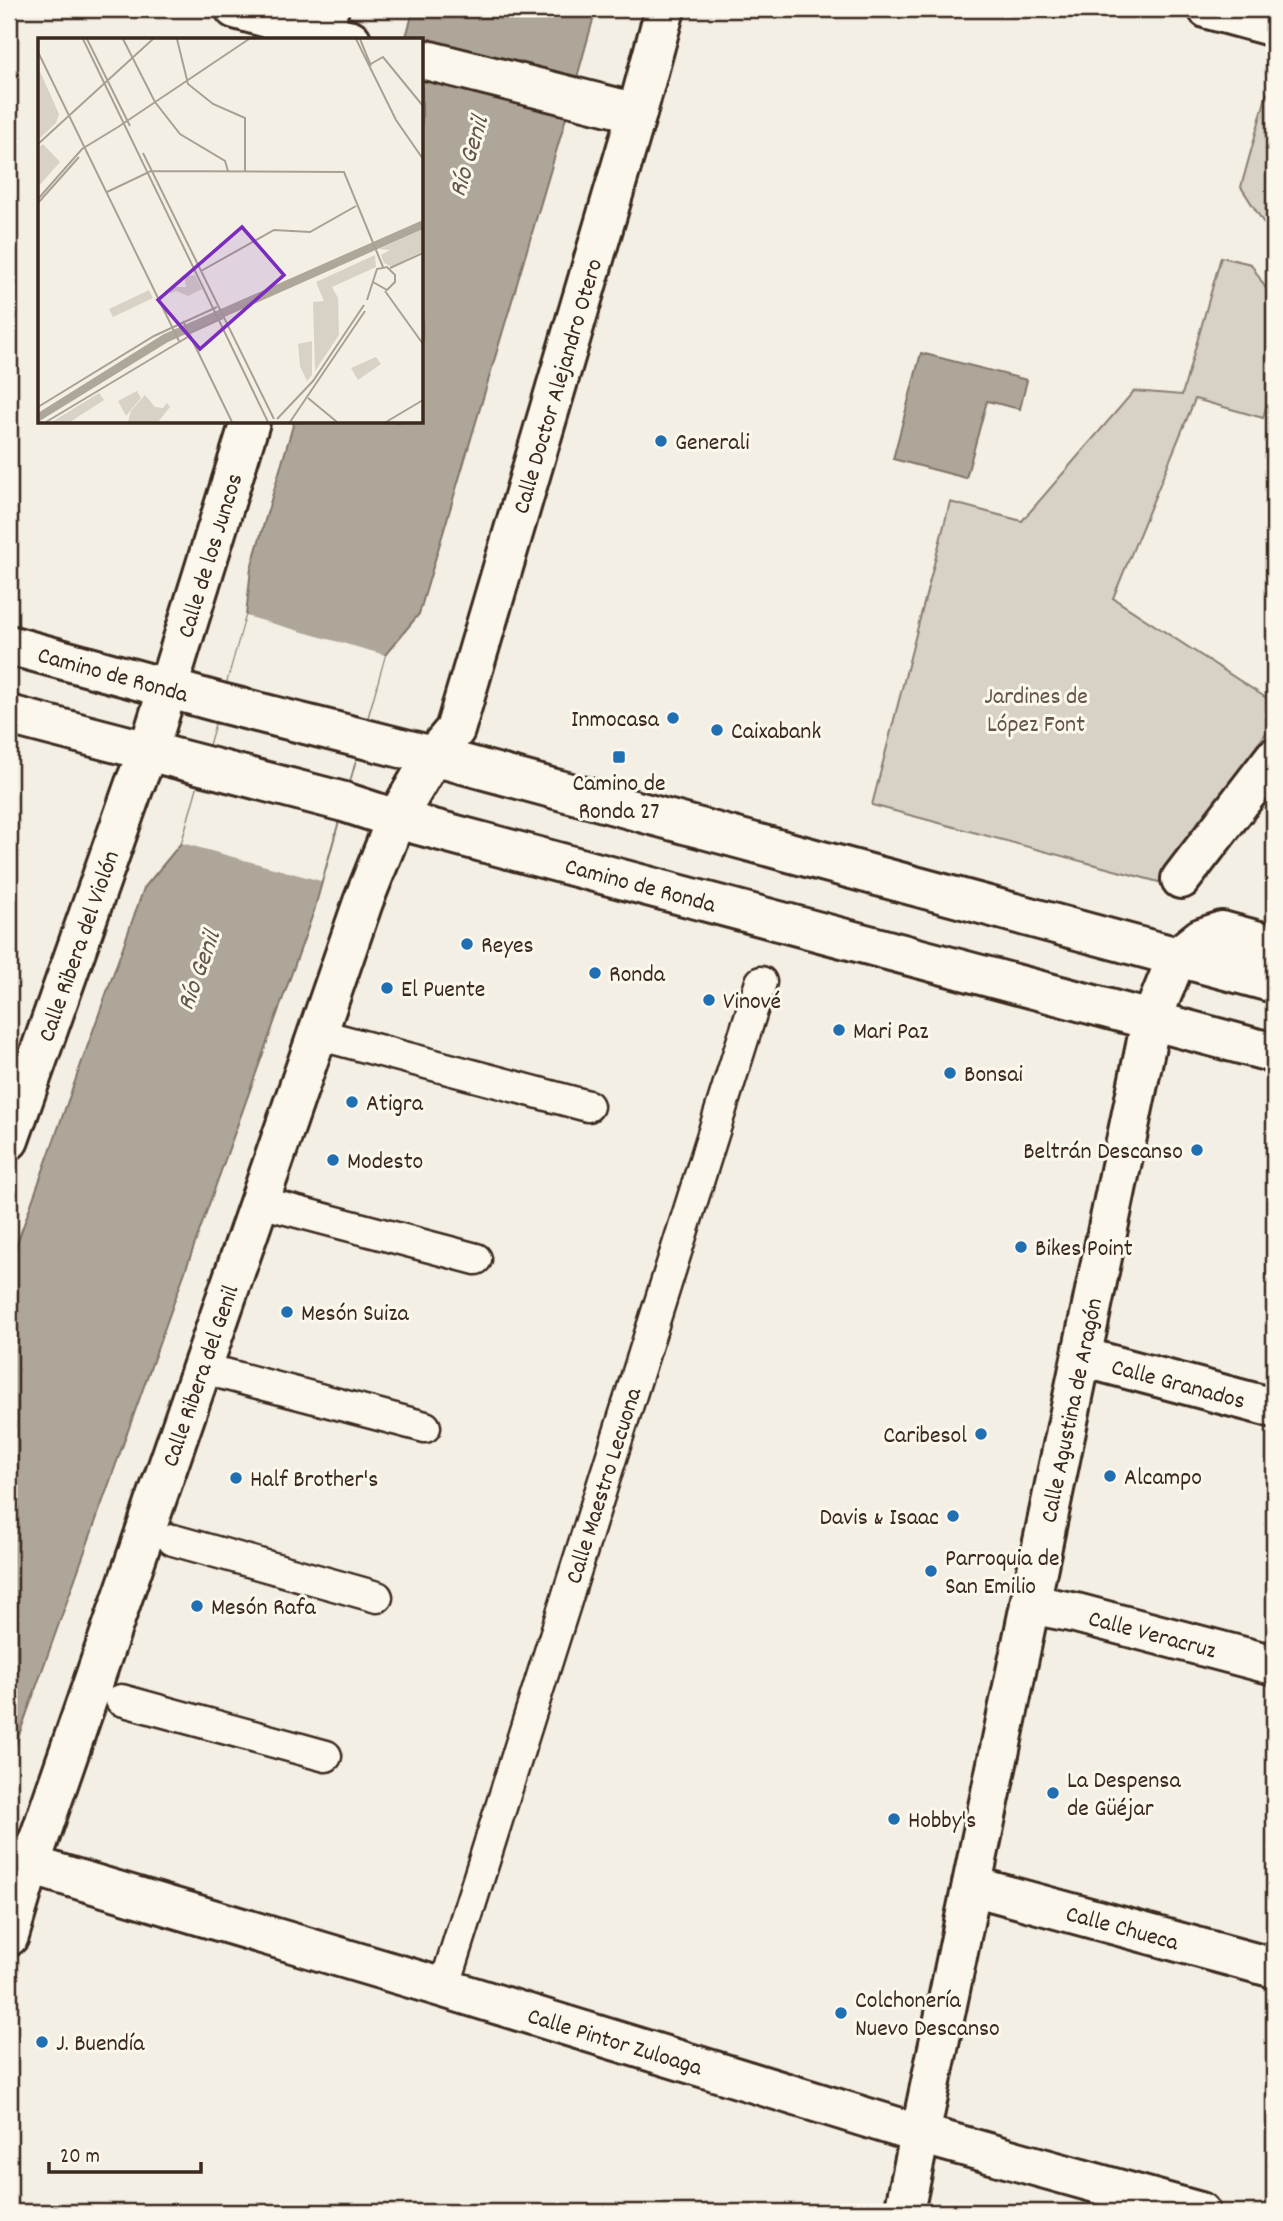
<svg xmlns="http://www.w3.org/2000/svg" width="1283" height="2221" font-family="Dekko,sans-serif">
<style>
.green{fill:#d8d1c6;stroke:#8a7e72;stroke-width:2}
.water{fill:#afa69a;stroke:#817468;stroke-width:2}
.pier{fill:#f3efe4}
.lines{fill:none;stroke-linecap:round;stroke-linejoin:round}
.pedestrian-casing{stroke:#3b2a1e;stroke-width:35}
.minor-casing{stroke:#3b2a1e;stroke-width:44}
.tertiary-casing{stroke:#3b2a1e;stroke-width:44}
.secondary-casing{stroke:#3b2a1e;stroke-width:44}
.primary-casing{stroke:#3b2a1e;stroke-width:44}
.pedestrian{stroke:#fbf7ec;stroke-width:30}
.minor{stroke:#fbf7ec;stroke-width:38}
.tertiary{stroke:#fbf7ec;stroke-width:38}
.secondary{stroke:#fbf7ec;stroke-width:38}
.primary{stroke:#fbf7ec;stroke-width:38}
.poi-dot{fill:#1f6fb2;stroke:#fbf7ec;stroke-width:2.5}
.labels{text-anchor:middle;stroke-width:6;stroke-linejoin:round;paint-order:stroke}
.street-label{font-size:24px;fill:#3b2a1e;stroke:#fbf7ec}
.poi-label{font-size:24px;fill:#3b2a1e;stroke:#fbf7ec;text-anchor:start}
.park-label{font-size:24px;fill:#625448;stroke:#fbf7ec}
.water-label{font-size:26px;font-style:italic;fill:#645549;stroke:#fbf7ec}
.inset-road{fill:none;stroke:#a9a095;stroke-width:2}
.view{fill:#7b2cbf;fill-opacity:0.15;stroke:#7b2cbf;stroke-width:3.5}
.inset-edge{fill:none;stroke:#3b2a1e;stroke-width:3.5}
</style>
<rect width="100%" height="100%" fill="#f3efe4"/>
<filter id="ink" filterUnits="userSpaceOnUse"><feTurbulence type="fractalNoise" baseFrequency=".0143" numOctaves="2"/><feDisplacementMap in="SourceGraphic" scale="14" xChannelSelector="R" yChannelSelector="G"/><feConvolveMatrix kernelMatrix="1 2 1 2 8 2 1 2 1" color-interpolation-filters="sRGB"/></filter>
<g filter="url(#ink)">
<g class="green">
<path d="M 1267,93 L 1274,95 L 1274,239 L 1241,187 Z"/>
<path d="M 1221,257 L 1251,264 L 1274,302 L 1274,380 L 1263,418 L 1195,399 L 1113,598 L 1274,703 L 1274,722 L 1159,882 L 872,805 L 950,502 L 1022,521 L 1134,391 L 1182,395 Z"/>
</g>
<g class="water">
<path d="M 414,9 L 596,9 L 561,135 L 419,614 L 385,655 L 314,911 L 9,1763 L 9,1266 L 144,888 L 182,842 L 246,616 L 251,568 L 294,422 L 422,422 L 422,40 L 405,40 Z"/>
<path d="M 921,353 L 1027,380 L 1020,409 L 987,401 L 966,478 L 893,459 Z"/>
</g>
<path class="pier" d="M 246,616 L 385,655 L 321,881 L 182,843 Z"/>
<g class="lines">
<g class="pedestrian-casing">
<g id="pedestrian">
<path d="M 336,1039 L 588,1106"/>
<path d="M 279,1207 L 476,1259"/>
<path d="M 224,1374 L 425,1427"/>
<path d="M 173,1540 L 377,1597"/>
<path d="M 121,1700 L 326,1756"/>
<path id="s1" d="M 444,1988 L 761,982"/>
</g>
</g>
<g class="minor-casing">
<g id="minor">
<path d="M 1181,879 L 1274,758"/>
<path id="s2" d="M 9,1140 L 134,786 L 148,752"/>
<path id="s3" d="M 1082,1357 L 1274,1408"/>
<path id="s4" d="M 30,1865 L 444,1988 L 920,2134"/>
<path id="s5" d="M 972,1886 L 1274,1968"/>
</g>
</g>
<g class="tertiary-casing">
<g id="tertiary">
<path id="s6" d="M 1030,1604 L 1076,1613 L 1274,1665"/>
<path id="s7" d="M 9,1936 L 30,1865 L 363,902 L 396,819"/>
<path d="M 920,2134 L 1200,2212"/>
</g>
</g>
<g class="secondary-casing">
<g id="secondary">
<path d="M 235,9 L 322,33"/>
<path id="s8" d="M 148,752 L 250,422"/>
<path id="s9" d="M 396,819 L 433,756 L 455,730 L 637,113"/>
<path id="s10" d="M 904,2212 L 1151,1021"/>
</g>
</g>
<g class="primary-casing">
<g id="primary">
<path d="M 329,9 L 322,33 L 351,40"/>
<path d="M 1208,9 L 1274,27"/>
<path d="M 422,59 L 637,113 L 665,9"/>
<path id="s11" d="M 9,645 L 221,703 L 433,756 L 1274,983"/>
<path id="s12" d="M 9,715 L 344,802 L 396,819 L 1274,1053"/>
<path d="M 1151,1021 L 1177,957 L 1201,938 L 1222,931 L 1274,945"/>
</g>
</g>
<use href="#pedestrian" class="pedestrian"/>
<use href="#minor" class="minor"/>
<use href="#tertiary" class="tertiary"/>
<use href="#secondary" class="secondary"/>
<use href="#primary" class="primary"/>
</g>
</g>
<g class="poi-dot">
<circle cx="661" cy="441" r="7"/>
<circle cx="673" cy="718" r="7"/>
<circle cx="717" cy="730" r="7"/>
<rect x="612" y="750" width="14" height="14" rx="3.5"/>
<circle cx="467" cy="944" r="7"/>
<circle cx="595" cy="973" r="7"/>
<circle cx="387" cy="988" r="7"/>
<circle cx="709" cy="1000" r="7"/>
<circle cx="839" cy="1030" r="7"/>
<circle cx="950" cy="1073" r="7"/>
<circle cx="352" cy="1102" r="7"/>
<circle cx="1197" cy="1150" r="7"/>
<circle cx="333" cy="1160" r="7"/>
<circle cx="1021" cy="1247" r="7"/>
<circle cx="287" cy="1312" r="7"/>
<circle cx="981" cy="1434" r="7"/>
<circle cx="1110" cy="1476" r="7"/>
<circle cx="236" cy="1478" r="7"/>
<circle cx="953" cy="1516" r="7"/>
<circle cx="931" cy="1571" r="7"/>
<circle cx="197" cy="1606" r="7"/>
<circle cx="1053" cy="1793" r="7"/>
<circle cx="894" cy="1819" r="7"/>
<circle cx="841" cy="2013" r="7"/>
<circle cx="42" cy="2042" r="7"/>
</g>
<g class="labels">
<g class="street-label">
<text dy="8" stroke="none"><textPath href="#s9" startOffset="466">Calle Doctor Alejandro Otero</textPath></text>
<text dy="8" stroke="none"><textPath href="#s8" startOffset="206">Calle de los Juncos</textPath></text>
<text dy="8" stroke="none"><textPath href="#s11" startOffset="108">Camino de Ronda</textPath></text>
<text dy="8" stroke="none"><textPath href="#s12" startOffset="654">Camino de Ronda</textPath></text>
<text dy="8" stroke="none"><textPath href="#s2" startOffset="206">Calle Ribera del Violón</textPath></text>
<text dy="8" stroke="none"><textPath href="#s7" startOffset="592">Calle Ribera del Genil</textPath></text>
<text dy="8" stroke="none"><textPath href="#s3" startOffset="100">Calle Granados</textPath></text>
<text dy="8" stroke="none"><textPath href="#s10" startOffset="819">Calle Agustina de Aragón</textPath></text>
<text dy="8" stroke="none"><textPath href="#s1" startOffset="527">Calle Maestro Lecuona</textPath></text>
<text dy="8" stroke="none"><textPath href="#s6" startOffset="126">Calle Veracruz</textPath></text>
<text dy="8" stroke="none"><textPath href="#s5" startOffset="156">Calle Chueca</textPath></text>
<text dy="8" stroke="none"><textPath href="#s4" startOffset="611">Calle Pintor Zuloaga</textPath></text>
</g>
<g class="poi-label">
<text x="675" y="449">Generali</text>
<text x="659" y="726" text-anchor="end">Inmocasa</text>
<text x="731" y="738">Caixabank</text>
<text x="619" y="790" text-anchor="middle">Camino de<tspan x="619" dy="28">Ronda 27</tspan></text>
<text x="481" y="952">Reyes</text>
<text x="609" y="981">Ronda</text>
<text x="401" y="996">El Puente</text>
<text x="723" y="1008">Vinové</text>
<text x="853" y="1038">Mari Paz</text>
<text x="964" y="1081">Bonsai</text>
<text x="366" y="1110">Atigra</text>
<text x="1183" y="1158" text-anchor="end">Beltrán Descanso</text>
<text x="347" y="1168">Modesto</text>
<text x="1035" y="1255">Bikes Point</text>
<text x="301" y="1320">Mesón Suiza</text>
<text x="967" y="1442" text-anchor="end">Caribesol</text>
<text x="1124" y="1484">Alcampo</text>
<text x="250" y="1486">Half Brother's</text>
<text x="939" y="1524" text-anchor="end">Davis &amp; Isaac</text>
<text x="945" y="1565">Parroquia de<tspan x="945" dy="28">San Emilio</tspan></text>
<text x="211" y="1614">Mesón Rafa</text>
<text x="1067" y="1787">La Despensa<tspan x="1067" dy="28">de Güéjar</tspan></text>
<text x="908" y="1827">Hobby's</text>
<text x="855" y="2007">Colchonería<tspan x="855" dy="28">Nuevo Descanso</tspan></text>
<text x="56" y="2050">J. Buendía</text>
</g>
<g class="park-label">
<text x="1036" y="703">Jardines de<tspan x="1036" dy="28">López Font</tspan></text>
</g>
<g class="water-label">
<text transform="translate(467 156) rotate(-73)" y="9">Río Genil</text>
<text transform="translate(197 970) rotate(-70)" y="9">Río Genil</text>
</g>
</g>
<g transform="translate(38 38)">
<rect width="385" height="385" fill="#f3efe4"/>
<path d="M 0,29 L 21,76 L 18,85 L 0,102 ZM 5,106 L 22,124 L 0,149 L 0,110 ZM 385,191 L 385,213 L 354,229 L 346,225 L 343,217 L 352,212 L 341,211 ZM 337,217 L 338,229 L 294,249 L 300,260 L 301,297 L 277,333 L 275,264 L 286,263 L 278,244 ZM 157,237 L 164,251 L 150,258 L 138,253 L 131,256 L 136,249 L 148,249 L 146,238 ZM 111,252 L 115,260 L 75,279 L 71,271 ZM 274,303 L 274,337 L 269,343 L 262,328 L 260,306 ZM 338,319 L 343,326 L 320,342 L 313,330 ZM 99,353 L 103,360 L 88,378 L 80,363 ZM 61,355 L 66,362 L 32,384 L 14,384 ZM 107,357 L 117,369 L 125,370 L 129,365 L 132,369 L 120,384 L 90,384 L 93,373 Z" fill="#d8d1c6"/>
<path d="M 385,182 L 385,191 L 130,304 L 0,384 L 0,375 L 126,296 Z" fill="#afa69a"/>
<path class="inset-road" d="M 45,1 L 230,384M 49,1 L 92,88M 85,1 L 117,64 L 142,96 L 187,123 L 190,133M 139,1 L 150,46 L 175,66 L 207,80 L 207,133M 318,1 L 358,82 L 385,121M 322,1 L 333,28M 0,14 L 141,303M 331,27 L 345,19 L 385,68M 80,89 L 211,1M 0,106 L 115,1M 105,115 L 236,381M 69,154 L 113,133 L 306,134 L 345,229M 0,161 L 44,111 L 80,89M 0,165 L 41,119M 352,230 L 385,215M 163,233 L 236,192 L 272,194 L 318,168M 347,253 L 385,306M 329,262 L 339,231 L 349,229 L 357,237 L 357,244 L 349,252 L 335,244M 145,283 L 194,384M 152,295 L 185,280M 270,360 L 299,384M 0,369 L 116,298 L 179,269M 239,381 L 275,343 L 326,267M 8,384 L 153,297M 252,384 L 327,273M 348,384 L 385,362"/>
<path class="view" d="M 204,189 L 246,237 L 162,311 L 120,262 Z"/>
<rect width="385" height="385" class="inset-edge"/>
</g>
<rect width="1283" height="2221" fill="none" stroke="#fbf7ec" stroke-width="35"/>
<rect x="18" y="18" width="1248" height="2186" fill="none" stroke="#3b2a1e" stroke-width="2.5" filter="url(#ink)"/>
<path d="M49 2162v10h152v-10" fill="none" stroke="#3b2a1e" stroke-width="3.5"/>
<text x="60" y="2162" font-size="21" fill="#3b2a1e" stroke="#fbf7ec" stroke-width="5" paint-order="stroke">20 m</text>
</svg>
